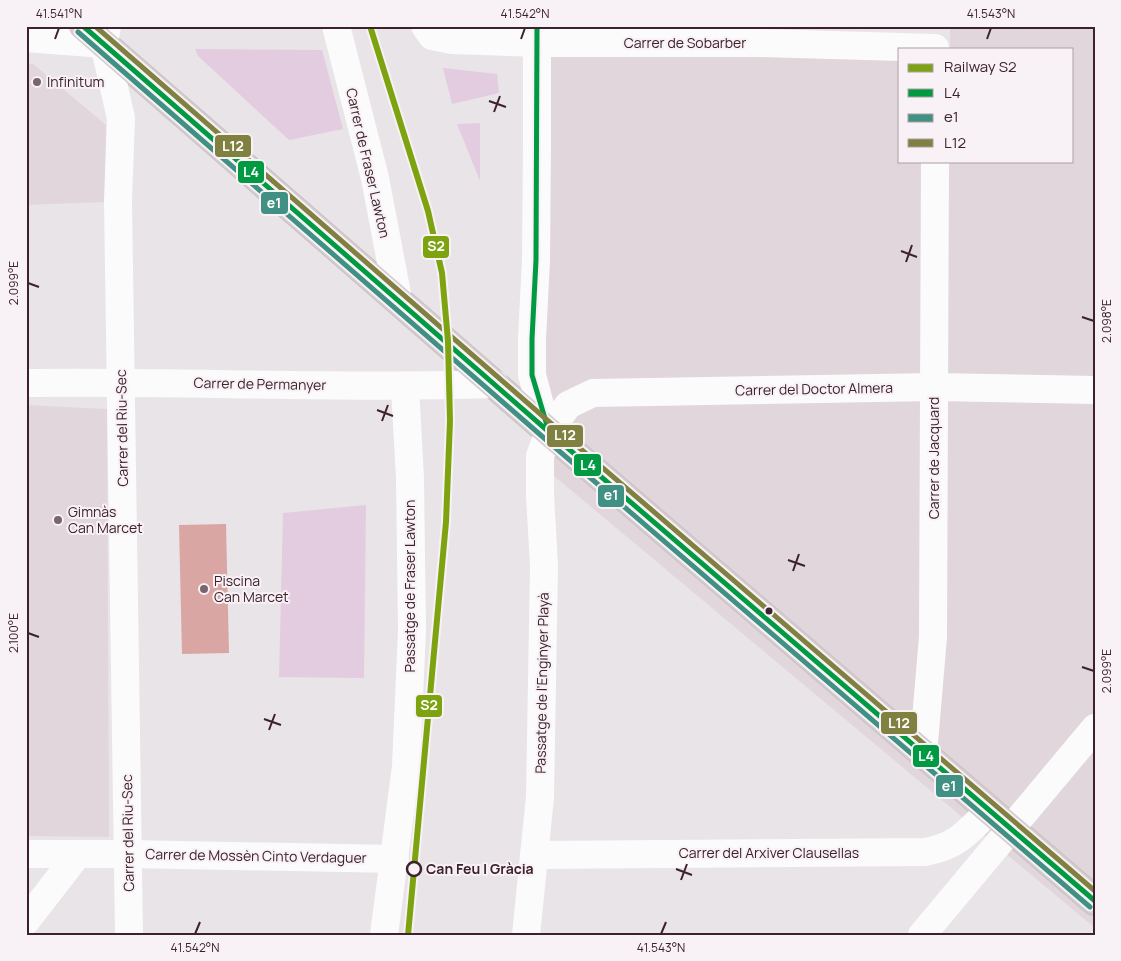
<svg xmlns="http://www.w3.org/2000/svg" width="1121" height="961" font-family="Manrope,sans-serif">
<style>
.built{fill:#e1d6db}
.green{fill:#e3ccdf}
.water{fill:#daa6a4}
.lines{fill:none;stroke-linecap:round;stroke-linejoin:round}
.major-casing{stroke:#c9c1c4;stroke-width:30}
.minor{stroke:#fcfbfb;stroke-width:28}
.major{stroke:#d5cdd0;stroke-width:28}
.bus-1-casing{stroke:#f8f1f6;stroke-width:9}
.bus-2-casing{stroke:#f8f1f6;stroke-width:9}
.bus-3-casing{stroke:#f8f1f6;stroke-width:9}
.bus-1{stroke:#009a42;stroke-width:5}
.bus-2{stroke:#409183;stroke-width:5}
.bus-3{stroke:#808040;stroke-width:5}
.rail-1-casing{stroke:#f8f1f6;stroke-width:10}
.rail-1{stroke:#7da410;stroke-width:6}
.ticks{fill:none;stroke:#3d212b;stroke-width:2}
.poi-dot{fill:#79656d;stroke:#f8f1f6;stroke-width:2}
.bus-dot{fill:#3d212b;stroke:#f8f1f6;stroke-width:2}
.stop-dot{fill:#f8f1f6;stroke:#3d212b;stroke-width:2.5}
.labels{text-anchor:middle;stroke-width:4;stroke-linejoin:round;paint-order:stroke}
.street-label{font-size:14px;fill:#3d212b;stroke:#f8f1f6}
.poi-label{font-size:14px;fill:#3d212b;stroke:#f8f1f6;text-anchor:start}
.stop-label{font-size:14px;font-weight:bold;fill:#3d212b;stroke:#f8f1f6;text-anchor:start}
.line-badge{stroke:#f8f1f6;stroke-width:2}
.badge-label{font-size:14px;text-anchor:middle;font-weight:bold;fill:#fff}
.neatline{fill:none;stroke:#3d212b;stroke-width:2}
.ticks-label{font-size:12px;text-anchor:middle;fill:#3d212b}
</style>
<rect width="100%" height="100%" fill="#e9e4e7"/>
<g class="built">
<path d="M 950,26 L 1095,26 L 1095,928 L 535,460 L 532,56 L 900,49 L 900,161 L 1072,161 L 1072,49 L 904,49 L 950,48 Z"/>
<path d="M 26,64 L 33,64 L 106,125 L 105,202 L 26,205 Z"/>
<path d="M 26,405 L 107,409 L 109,837 L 26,836 Z"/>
</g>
<g class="green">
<path d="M 195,49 L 322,50 L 343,129 L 289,140 L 198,56 Z"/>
<path d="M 443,68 L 497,74 L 499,93 L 452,104 Z"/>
<path d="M 480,123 L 480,181 L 457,124 Z"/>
<path d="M 366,505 L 364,678 L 279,677 L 283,513 Z"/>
</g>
<path class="water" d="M 226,524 L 229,653 L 182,654 L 179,525 Z"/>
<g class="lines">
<g class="major-casing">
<path id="major" d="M 83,26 L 549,432 L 1095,901"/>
</g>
<g class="minor">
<path d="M 107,26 L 104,44 L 121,118 L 118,201 L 129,935"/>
<path d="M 336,26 L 375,178 L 398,299"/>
<path d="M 425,26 L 432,36 L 452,40 L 537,43 L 758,43 L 935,48"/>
<path d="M 537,26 L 537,145 L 536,260 L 532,339 L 532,375 L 540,405 L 549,432"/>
<path d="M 26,38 L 104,44"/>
<path d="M 26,383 C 182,381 338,389 495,384"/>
<path d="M 923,754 L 933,637 L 935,161"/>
<path d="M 26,854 L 128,854 L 395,859"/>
<path d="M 534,855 L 925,852 C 958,846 966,833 989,811"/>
<path d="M 26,921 L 78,854"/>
<path d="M 384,935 L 406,766 L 412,630 L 410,478 L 405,387"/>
<path d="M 526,935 L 540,797 L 544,566 L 540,495 L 540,456 L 549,432 L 568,405 L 593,393 L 934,387 L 1095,390"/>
<path d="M 922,935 L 1095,728"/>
</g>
<use href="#major" class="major"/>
<g class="bus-1-casing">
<g id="bus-1">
<path d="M 83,26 L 549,432 L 1095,901"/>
<path d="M 537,26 L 536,260 L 532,339 L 532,375 L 549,432"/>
</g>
</g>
<g class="bus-2-casing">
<path id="bus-2" d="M 78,32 L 544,438 L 1090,907"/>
</g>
<g class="bus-3-casing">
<path id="bus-3" d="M 95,26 L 554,426 L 1095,891"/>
</g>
<use href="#bus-1" class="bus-1"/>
<use href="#bus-2" class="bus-2"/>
<use href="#bus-3" class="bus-3"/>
<g class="rail-1-casing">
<path id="rail-1" d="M 370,26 L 428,211 L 442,273 L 448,341 L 450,421 L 446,522 L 408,935"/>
</g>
<use href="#rail-1" class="rail-1"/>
</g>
<path class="ticks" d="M 55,39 L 59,28M 521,39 L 525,28M 987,39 L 991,28M 489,101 L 506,107M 494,112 L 500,96M 901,251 L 917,257M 906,262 L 912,245M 28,283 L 39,287M 1082,317 L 1094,321M 377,410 L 393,416M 382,421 L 388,405M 788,560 L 805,566M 793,571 L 799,554M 28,633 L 39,637M 1082,667 L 1094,671M 264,719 L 281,725M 269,730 L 275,714M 676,869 L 692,875M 681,880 L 687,864M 195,934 L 200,922M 661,934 L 666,922"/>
<g class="poi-dot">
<circle cx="37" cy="82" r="5"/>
<circle cx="58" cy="520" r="5"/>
<circle cx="204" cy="589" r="5"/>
</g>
<circle class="bus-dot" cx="769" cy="611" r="4.5"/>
<circle class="stop-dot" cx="414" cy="869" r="7"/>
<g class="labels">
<g class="street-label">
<text x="685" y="48">Carrer de Sobarber</text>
<text transform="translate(368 163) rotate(77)" y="5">Carrer de Fraser Lawton</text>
<text transform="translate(260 384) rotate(1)" y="5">Carrer de Permanyer</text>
<text transform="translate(814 389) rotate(-1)" y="5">Carrer del Doctor Almera</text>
<text transform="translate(122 428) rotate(-91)" y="5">Carrer del Riu-Sec</text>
<text transform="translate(934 458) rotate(-90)" y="5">Carrer de Jacquard</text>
<text transform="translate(410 586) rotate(-90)" y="5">Passatge de Fraser Lawton</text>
<text transform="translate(542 683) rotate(-89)" y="5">Passatge de l'Enginyer Playà</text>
<text transform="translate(128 833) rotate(-91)" y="5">Carrer del Riu-Sec</text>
<text x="769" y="858">Carrer del Arxiver Clausellas</text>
<text transform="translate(256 856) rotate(1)" y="5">Carrer de Mossèn Cinto Verdaguer</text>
</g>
<g class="poi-label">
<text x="47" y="87">Infinitum</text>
<text x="68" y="517">Gimnàs<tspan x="68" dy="16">Can Marcet</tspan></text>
<text x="214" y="586">Piscina<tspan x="214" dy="16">Can Marcet</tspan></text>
</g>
<g class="stop-label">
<text x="426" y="874">Can Feu | Gràcia</text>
</g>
</g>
<g class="line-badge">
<rect x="214" y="134" width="38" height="24" rx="5" fill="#808040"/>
<rect x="237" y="160" width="28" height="24" rx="5" fill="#009a42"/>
<rect x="260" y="191" width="29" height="24" rx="5" fill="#409183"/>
<rect x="422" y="235" width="28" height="24" rx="5" fill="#7da410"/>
<rect x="546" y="424" width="38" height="24" rx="5" fill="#808040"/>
<rect x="573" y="453" width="29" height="24" rx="5" fill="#009a42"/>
<rect x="597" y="484" width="28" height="24" rx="5" fill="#409183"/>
<rect x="415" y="694" width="28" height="24" rx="5" fill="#7da410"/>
<rect x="880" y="711" width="38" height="24" rx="5" fill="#808040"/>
<rect x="912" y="744" width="28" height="24" rx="5" fill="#009a42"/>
<rect x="935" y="774" width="29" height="24" rx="5" fill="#409183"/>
</g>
<g class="badge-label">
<text x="233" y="151">L12</text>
<text x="251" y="177">L4</text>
<text x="274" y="208">e1</text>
<text x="436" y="251">S2</text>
<text x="565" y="440">L12</text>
<text x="588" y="470">L4</text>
<text x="611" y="500">e1</text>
<text x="429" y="710">S2</text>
<text x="899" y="728">L12</text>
<text x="926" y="761">L4</text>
<text x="949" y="791">e1</text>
</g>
<rect width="1121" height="961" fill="none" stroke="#f8f1f6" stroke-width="55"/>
<rect x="898" y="48" width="175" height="115" fill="#f8f1f6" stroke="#ad9ea5"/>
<rect x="908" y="64" width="25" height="8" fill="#7da410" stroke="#ad9ea5"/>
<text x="944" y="72" font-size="15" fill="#3d212b">Railway S2</text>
<rect x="908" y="89" width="25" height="8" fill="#009a42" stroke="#ad9ea5"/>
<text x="944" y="98" font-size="15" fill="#3d212b">L4</text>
<rect x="908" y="114" width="25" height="8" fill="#409183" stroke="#ad9ea5"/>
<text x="944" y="122" font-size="15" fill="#3d212b">e1</text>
<rect x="908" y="139" width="25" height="8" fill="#808040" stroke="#ad9ea5"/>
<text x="944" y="148" font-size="15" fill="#3d212b">L12</text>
<rect x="28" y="28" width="1066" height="906" class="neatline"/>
<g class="ticks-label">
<text x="59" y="18">41.541°N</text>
<text x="525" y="18">41.542°N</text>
<text x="991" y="18">41.543°N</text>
<text transform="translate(14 283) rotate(-90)" y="4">2.099°E</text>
<text transform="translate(1107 321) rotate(-90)" y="4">2.098°E</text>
<text transform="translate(14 633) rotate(-90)" y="4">2.100°E</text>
<text transform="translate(1107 671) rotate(-90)" y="4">2.099°E</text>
<text x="195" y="952">41.542°N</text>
<text x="661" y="952">41.543°N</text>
</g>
</svg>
